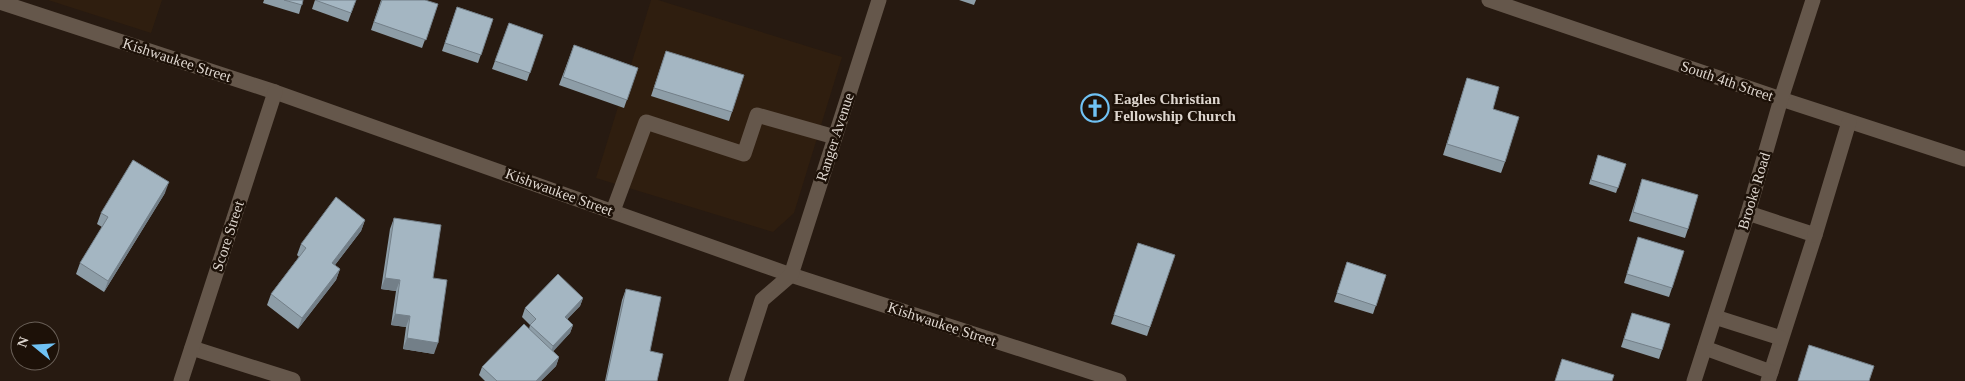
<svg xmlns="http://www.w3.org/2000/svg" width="1965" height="381" font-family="'Times New Roman',serif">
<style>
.built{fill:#2f1e0f}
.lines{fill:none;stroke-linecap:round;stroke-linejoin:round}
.minor{stroke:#65574b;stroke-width:15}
.wall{fill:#8d9da7}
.shaded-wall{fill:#737f88}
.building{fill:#a4b6c2;stroke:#737f88}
.labels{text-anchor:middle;stroke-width:5;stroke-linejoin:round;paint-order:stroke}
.street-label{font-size:15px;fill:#ded6cf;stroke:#1d1108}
.poi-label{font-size:15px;font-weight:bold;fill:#ded6cf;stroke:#1d1108;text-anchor:start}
</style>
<rect width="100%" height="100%" fill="#271a11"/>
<g class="built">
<path d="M 48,0 L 162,0 L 151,33 Z"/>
<path d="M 651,0 L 658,0 L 842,57 L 794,213 L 773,232 L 596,178 Z"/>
</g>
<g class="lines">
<g class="minor">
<path d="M 1489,0 L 1781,99 L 1965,159"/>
<path d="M 0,2 L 275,92 L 791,275 L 1119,381"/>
<path d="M 613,211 L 646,122 L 744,154 L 757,115 L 835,137"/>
<path d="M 1748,213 L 1815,235 L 1768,381"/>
<path d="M 1815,235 L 1849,122"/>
<path d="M 1715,317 L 1781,338"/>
<path d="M 192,348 L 293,380"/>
<path d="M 1705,348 L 1771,372"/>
<path d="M 181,381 L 275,92"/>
<path d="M 736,381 L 762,300 L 791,275 L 879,0"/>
<path d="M 1694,381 L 1748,213 L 1781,99 L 1813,0"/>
</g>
</g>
<g class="wall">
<path d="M 264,0 L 303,0 L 299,14 L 263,3 Z"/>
<path d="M 315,0 L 356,0 L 348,22 L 312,9 Z"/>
<path d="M 381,0 L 438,4 L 422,48 L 371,30 Z"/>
<path d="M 959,0 L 976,0 L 974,5 Z"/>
<path d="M 457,7 L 493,19 L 478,63 L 442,51 Z"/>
<path d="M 509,23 L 543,35 L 527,81 L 492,69 Z"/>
<path d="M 574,45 L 638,68 L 624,108 L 559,85 Z"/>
<path d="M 666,51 L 732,112 L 729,121 L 651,96 Z"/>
<path d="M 1467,78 L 1493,109 L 1505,162 L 1501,173 L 1443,155 Z"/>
<path d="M 1598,155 L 1626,164 L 1616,193 L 1589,184 Z"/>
<path d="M 1642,179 L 1688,229 L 1685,238 L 1629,221 Z"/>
<path d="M 165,193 L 104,292 L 76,274 L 80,263 L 102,227 L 97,224 L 101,213 Z"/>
<path d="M 394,218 L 433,278 L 434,354 L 403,349 L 406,327 L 391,325 L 396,291 L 381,289 L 390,229 Z"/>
<path d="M 365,220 L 361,231 L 335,265 L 340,269 L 336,280 L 298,329 L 267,305 L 271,294 L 299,257 L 297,255 L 301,244 Z"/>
<path d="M 1638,237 L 1672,288 L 1669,297 L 1624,283 Z"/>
<path d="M 1138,243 L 1175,255 L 1147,336 L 1111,324 Z"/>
<path d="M 1347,262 L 1386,275 L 1373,314 L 1334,302 Z"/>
<path d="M 626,289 L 650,351 L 657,381 L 605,381 L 622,300 Z"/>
<path d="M 583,298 L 580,306 L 567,319 L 573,325 L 570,333 L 553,351 L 559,357 L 556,366 L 541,381 L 485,381 L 479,375 L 482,367 L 529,329 L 530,325 L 522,317 L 525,308 Z"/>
<path d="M 1632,313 L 1662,350 L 1659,359 L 1621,347 Z"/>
</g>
<g class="shaded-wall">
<path d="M 169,182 L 165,193 L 104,292 L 108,281 Z"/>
<path d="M 365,220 L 361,231 L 328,274 L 332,263 Z"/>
<path d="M 340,269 L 336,280 L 298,329 L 302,318 Z"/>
<path d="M 385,278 L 400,280 L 396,291 L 381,289 Z"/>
<path d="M 583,298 L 580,306 L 562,325 L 565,317 Z"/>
<path d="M 395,314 L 410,316 L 406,327 L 391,325 Z"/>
<path d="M 573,325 L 570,333 L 550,355 L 553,346 Z"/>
<path d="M 407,338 L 438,343 L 434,354 L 403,349 Z"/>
<path d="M 559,357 L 556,366 L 541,381 L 536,381 Z"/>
</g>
<g class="building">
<path d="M 284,0 L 303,0 L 302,5 Z"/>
<path d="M 315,0 L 356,0 L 351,13 Z"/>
<path d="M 382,0 L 425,0 L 438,4 L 426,40 L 374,22 Z"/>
<path d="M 457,7 L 493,19 L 481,55 L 445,43 Z"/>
<path d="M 509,23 L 543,35 L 530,73 L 495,61 Z"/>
<path d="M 574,45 L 638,68 L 627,100 L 563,77 Z"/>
<path d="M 666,51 L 744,75 L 732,112 L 654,88 Z"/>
<path d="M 1467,78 L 1499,87 L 1493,109 L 1519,117 L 1505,162 L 1447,144 Z"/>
<path d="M 1598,155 L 1626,164 L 1618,188 L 1591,180 Z"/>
<path d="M 133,160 L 169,182 L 108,281 L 80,263 L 108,217 L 101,213 Z"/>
<path d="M 1642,179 L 1698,195 L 1688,229 L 1633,212 Z"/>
<path d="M 336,197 L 365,220 L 332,263 L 340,269 L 302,318 L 271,294 L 306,248 L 301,244 Z"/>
<path d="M 394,218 L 441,225 L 433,278 L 447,280 L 438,343 L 407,338 L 410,316 L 395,314 L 400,280 L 385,278 Z"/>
<path d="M 1638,237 L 1684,251 L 1672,288 L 1627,274 Z"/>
<path d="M 1138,243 L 1175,255 L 1150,327 L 1114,315 Z"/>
<path d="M 1347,262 L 1386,275 L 1376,306 L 1337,293 Z"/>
<path d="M 558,274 L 583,298 L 565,317 L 573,325 L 553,346 L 530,325 L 536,319 L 525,308 Z"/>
<path d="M 626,289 L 661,297 L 650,351 L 663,354 L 657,381 L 606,381 Z"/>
<path d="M 1632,313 L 1670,324 L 1662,350 L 1624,339 Z"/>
<path d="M 524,324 L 559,357 L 536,381 L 497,381 L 482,367 Z"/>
<path d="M 1809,345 L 1874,366 L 1869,381 L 1798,381 Z"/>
<path d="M 1562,359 L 1614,375 L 1612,381 L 1555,381 Z"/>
</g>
<defs>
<g id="church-ring" transform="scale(1.4375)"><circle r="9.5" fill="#1d1108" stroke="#70c2f4" stroke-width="1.5"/><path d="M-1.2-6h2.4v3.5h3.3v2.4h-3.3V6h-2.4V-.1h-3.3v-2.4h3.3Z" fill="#70c2f4"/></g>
</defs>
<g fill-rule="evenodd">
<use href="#church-ring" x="1095" y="108"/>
</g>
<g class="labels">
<g class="street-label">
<text transform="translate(177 60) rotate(18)" y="5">Kishwaukee Street</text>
<text transform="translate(1727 81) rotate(19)" y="5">South 4th Street</text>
<text transform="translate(835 137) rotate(-72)" y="5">Ranger Avenue</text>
<text transform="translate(1754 191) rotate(-73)" y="5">Brooke Road</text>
<text transform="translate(559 192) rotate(20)" y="5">Kishwaukee Street</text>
<text transform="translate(228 236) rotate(-72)" y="5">Score Street</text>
<text transform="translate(942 324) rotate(18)" y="5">Kishwaukee Street</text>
</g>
<g class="poi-label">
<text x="1114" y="104">Eagles Christian<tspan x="1114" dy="17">Fellowship Church</tspan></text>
</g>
</g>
<g transform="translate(35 346) rotate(288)"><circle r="24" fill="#1d1108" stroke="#6a6058"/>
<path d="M0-4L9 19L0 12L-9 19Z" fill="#70c2f4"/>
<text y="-8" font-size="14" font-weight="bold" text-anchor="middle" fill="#ded6cf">N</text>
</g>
</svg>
